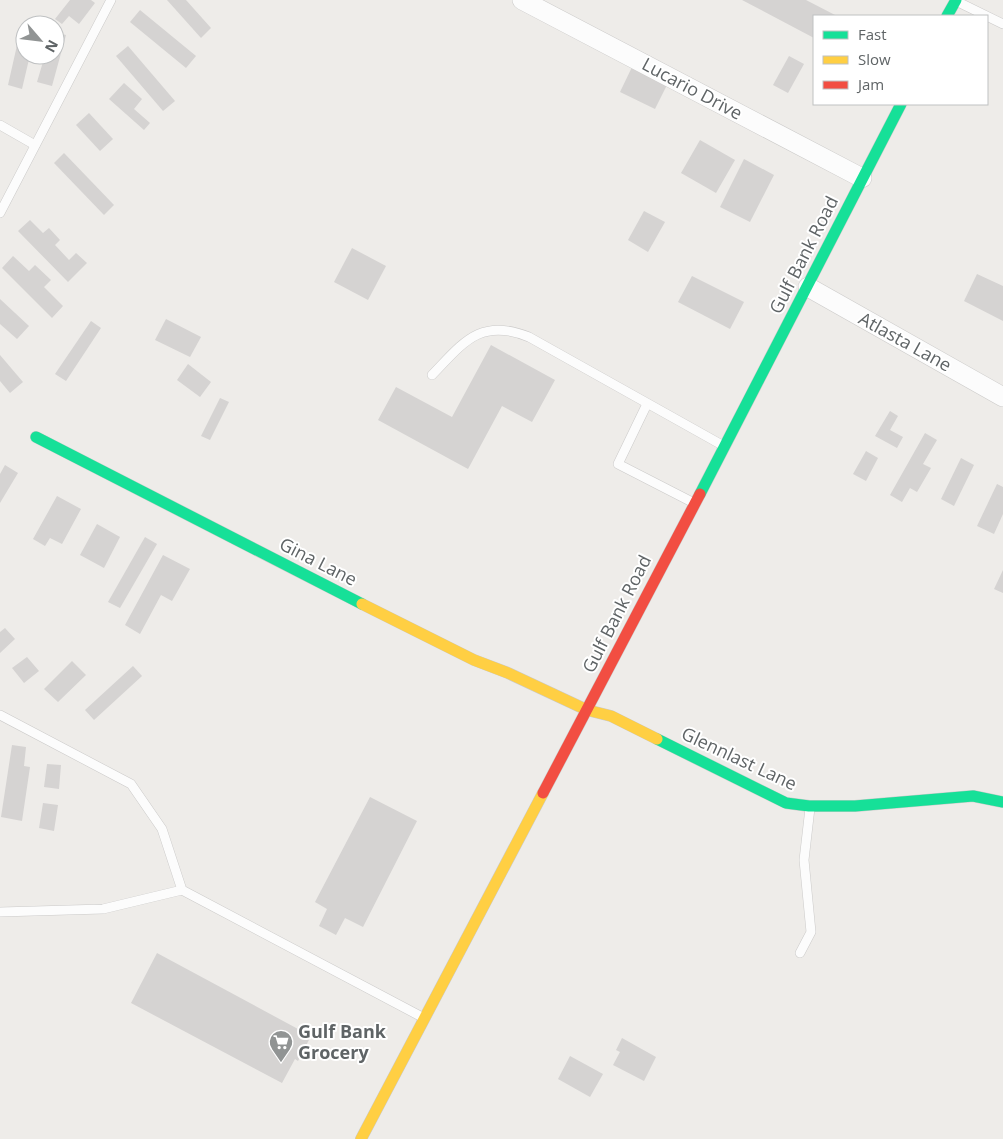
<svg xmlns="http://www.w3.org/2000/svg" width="1003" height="1139" font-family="'Open Sans',sans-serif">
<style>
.building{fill:#d5d3d2}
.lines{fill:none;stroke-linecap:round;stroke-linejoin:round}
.lane-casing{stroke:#cbcac9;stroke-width:10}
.street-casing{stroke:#cbcac9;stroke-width:20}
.fast-casing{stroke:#cacac9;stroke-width:12}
.slow-casing{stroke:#cacac9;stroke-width:12}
.jam-casing{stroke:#cacac9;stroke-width:12}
.lane{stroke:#fcfcfc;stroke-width:9}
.street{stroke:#fcfcfc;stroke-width:19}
.fast{stroke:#16e098;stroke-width:11}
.slow{stroke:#ffcf43;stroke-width:11}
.jam{stroke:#f24e42;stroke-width:11}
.labels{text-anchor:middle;stroke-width:4;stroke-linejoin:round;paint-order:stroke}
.street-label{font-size:18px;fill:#5f6466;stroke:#fff}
.poi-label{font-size:18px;font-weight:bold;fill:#5f6466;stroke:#fff;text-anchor:start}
</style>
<rect width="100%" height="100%" fill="#eeece9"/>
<g class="building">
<path d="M 70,0 L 91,0 L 95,3 L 79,24 L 69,16 L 62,24 L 55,19 Z"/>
<path d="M 167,0 L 186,0 L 211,28 L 201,38 Z"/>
<path d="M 742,0 L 806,0 L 837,16 L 814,16 L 814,38 Z"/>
<path d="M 140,10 L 196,56 L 186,68 L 130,22 Z"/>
<path d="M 20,32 L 25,33 L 25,55 L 30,55 L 22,89 L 8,85 Z"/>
<path d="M 55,32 L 66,35 L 52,86 L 37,82 L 45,55 L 55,55 Z"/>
<path d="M 128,46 L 175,101 L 163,111 L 116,56 Z"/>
<path d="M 789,56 L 804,64 L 788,93 L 773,85 Z"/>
<path d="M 633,65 L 668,83 L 655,109 L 620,92 Z"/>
<path d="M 124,83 L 142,99 L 134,109 L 150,123 L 144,130 L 109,99 Z"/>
<path d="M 89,113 L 113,139 L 100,151 L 76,125 Z"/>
<path d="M 700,140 L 735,160 L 716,193 L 681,173 Z"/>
<path d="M 64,153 L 114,205 L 104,215 L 54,163 Z"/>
<path d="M 744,159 L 774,175 L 750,222 L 720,207 Z"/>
<path d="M 644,211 L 665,222 L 648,252 L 628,240 Z"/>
<path d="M 30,220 L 43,233 L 49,228 L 60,240 L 55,245 L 69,260 L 76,253 L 87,263 L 68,282 L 18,231 Z"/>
<path d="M 352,248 L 386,266 L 368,300 L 334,282 Z"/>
<path d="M 13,256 L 29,271 L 35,265 L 51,280 L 44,287 L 63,306 L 52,318 L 2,268 Z"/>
<path d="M 977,274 L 1003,286 L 1003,321 L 964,301 Z"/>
<path d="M 692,276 L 744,302 L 730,329 L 678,302 Z"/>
<path d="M 0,299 L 29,326 L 17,339 L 0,324 Z"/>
<path d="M 166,319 L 201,337 L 190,357 L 155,340 Z"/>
<path d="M 91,321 L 101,328 L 66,381 L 55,374 Z"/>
<path d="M 491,345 L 555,380 L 532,422 L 502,406 L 468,469 L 378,420 L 396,387 L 452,417 Z"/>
<path d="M 0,355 L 23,382 L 10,393 L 0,381 Z"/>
<path d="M 188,364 L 211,382 L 200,397 L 177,380 Z"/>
<path d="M 220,398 L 229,402 L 210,440 L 201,436 Z"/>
<path d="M 890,411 L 898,416 L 890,430 L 903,437 L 897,448 L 875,436 Z"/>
<path d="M 925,433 L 937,440 L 923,464 L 931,468 L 917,492 L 910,488 L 902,502 L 890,495 Z"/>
<path d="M 866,451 L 878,458 L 866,481 L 853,474 Z"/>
<path d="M 961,458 L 974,465 L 954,506 L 941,499 Z"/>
<path d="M 5,465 L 18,473 L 0,503 L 0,474 Z"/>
<path d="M 997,484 L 1003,487 L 1003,514 L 994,534 L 977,526 Z"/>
<path d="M 57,496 L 81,509 L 62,544 L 50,538 L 45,546 L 33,539 Z"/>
<path d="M 97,524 L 120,537 L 104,568 L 80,555 Z"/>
<path d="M 145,537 L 157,544 L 120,608 L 108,602 Z"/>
<path d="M 163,555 L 190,569 L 172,601 L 161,595 L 140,634 L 125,625 Z"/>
<path d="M 1003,570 L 1003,593 L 994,589 Z"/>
<path d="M 5,628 L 15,639 L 0,653 L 0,632 Z"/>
<path d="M 27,657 L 39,671 L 24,683 L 12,668 Z"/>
<path d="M 72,661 L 86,675 L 58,702 L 44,689 Z"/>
<path d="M 133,666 L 142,676 L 94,720 L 85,710 Z"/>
<path d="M 12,745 L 26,747 L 24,766 L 30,767 L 22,821 L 1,817 Z"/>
<path d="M 47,764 L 61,765 L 59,789 L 44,787 Z"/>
<path d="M 370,797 L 417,821 L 363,927 L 345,918 L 336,935 L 319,926 L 327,909 L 315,902 Z"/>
<path d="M 43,803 L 58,805 L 54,831 L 39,828 Z"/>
<path d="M 157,953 L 311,1036 L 298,1061 L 295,1059 L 282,1083 L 131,1003 Z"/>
<path d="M 622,1038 L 656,1057 L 644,1081 L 613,1065 L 620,1052 L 616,1050 Z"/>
<path d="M 570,1056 L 603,1074 L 590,1097 L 558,1079 Z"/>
</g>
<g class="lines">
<g class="lane-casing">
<g id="lane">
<path d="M 958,2 L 1003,24"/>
<path d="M 0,125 L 35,145"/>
<path d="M 0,213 L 111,0"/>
<path d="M 432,375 C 463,343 480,317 529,337 L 722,445"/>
<path d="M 647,404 L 618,464 L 694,503"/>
<path d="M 0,715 L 131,784 L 162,829 L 182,890 L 422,1017"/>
<path d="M 0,912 L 103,909 L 182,890"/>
<path d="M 800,953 L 811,932 L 804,860 L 810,808"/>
</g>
</g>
<g class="street-casing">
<g id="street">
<path d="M 522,0 L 862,178"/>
<path d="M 808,287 L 1003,397"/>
</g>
</g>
<g class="fast-casing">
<g id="fast">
<path d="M 947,16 L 956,0"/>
<path d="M 36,437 L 362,604"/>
<path d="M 700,494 L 901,104"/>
<path d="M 657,739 L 786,803 L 809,806 L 855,806 L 973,796 L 1003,802"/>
</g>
</g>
<g class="slow-casing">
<g id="slow">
<path d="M 362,604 L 474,660 L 508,673 L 587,710 L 611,716 L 657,739"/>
<path d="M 361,1139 L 543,793"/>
</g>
</g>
<g class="jam-casing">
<path id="jam" d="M 543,793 L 700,494"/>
</g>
<use href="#lane" class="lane"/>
<use href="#street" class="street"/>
<use href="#fast" class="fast"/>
<use href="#slow" class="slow"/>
<use href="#jam" class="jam"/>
</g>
<defs>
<g id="supermarket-pin" transform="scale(1.25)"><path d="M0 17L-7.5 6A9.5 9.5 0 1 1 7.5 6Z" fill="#919494" stroke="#fff"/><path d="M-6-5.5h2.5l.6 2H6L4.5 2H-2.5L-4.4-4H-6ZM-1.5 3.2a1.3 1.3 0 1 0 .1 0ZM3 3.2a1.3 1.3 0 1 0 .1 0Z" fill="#fff"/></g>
</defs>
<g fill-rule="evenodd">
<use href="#supermarket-pin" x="281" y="1042"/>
</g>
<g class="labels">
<g class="street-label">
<text transform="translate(692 89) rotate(28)" y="6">Lucario Drive</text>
<text transform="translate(804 255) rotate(-63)" y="6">Gulf Bank Road</text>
<text transform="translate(905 342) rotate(29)" y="6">Atlasta Lane</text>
<text transform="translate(318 562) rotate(27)" y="6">Gina Lane</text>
<text transform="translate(617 614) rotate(-63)" y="6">Gulf Bank Road</text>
<text transform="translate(739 759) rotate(25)" y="6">Glennlast Lane</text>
</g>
<g class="poi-label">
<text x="298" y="1038">Gulf Bank<tspan x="298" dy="21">Grocery</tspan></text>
</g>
</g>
<rect x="813" y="15" width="175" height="90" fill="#ffffff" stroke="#bfc1c2"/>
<rect x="823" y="31" width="25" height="8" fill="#16e098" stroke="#bfc1c2"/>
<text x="858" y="40" font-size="15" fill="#5f6466">Fast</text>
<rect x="823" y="56" width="25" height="8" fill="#ffcf43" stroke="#bfc1c2"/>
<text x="858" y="65" font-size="15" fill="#5f6466">Slow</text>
<rect x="823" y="81" width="25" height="8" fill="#f24e42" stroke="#bfc1c2"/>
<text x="858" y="90" font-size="15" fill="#5f6466">Jam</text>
<g transform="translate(40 40) rotate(118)"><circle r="24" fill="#ffffff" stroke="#bfc1c2"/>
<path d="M0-4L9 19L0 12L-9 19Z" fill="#919494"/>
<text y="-8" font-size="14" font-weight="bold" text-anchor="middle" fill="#5f6466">N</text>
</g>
</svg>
